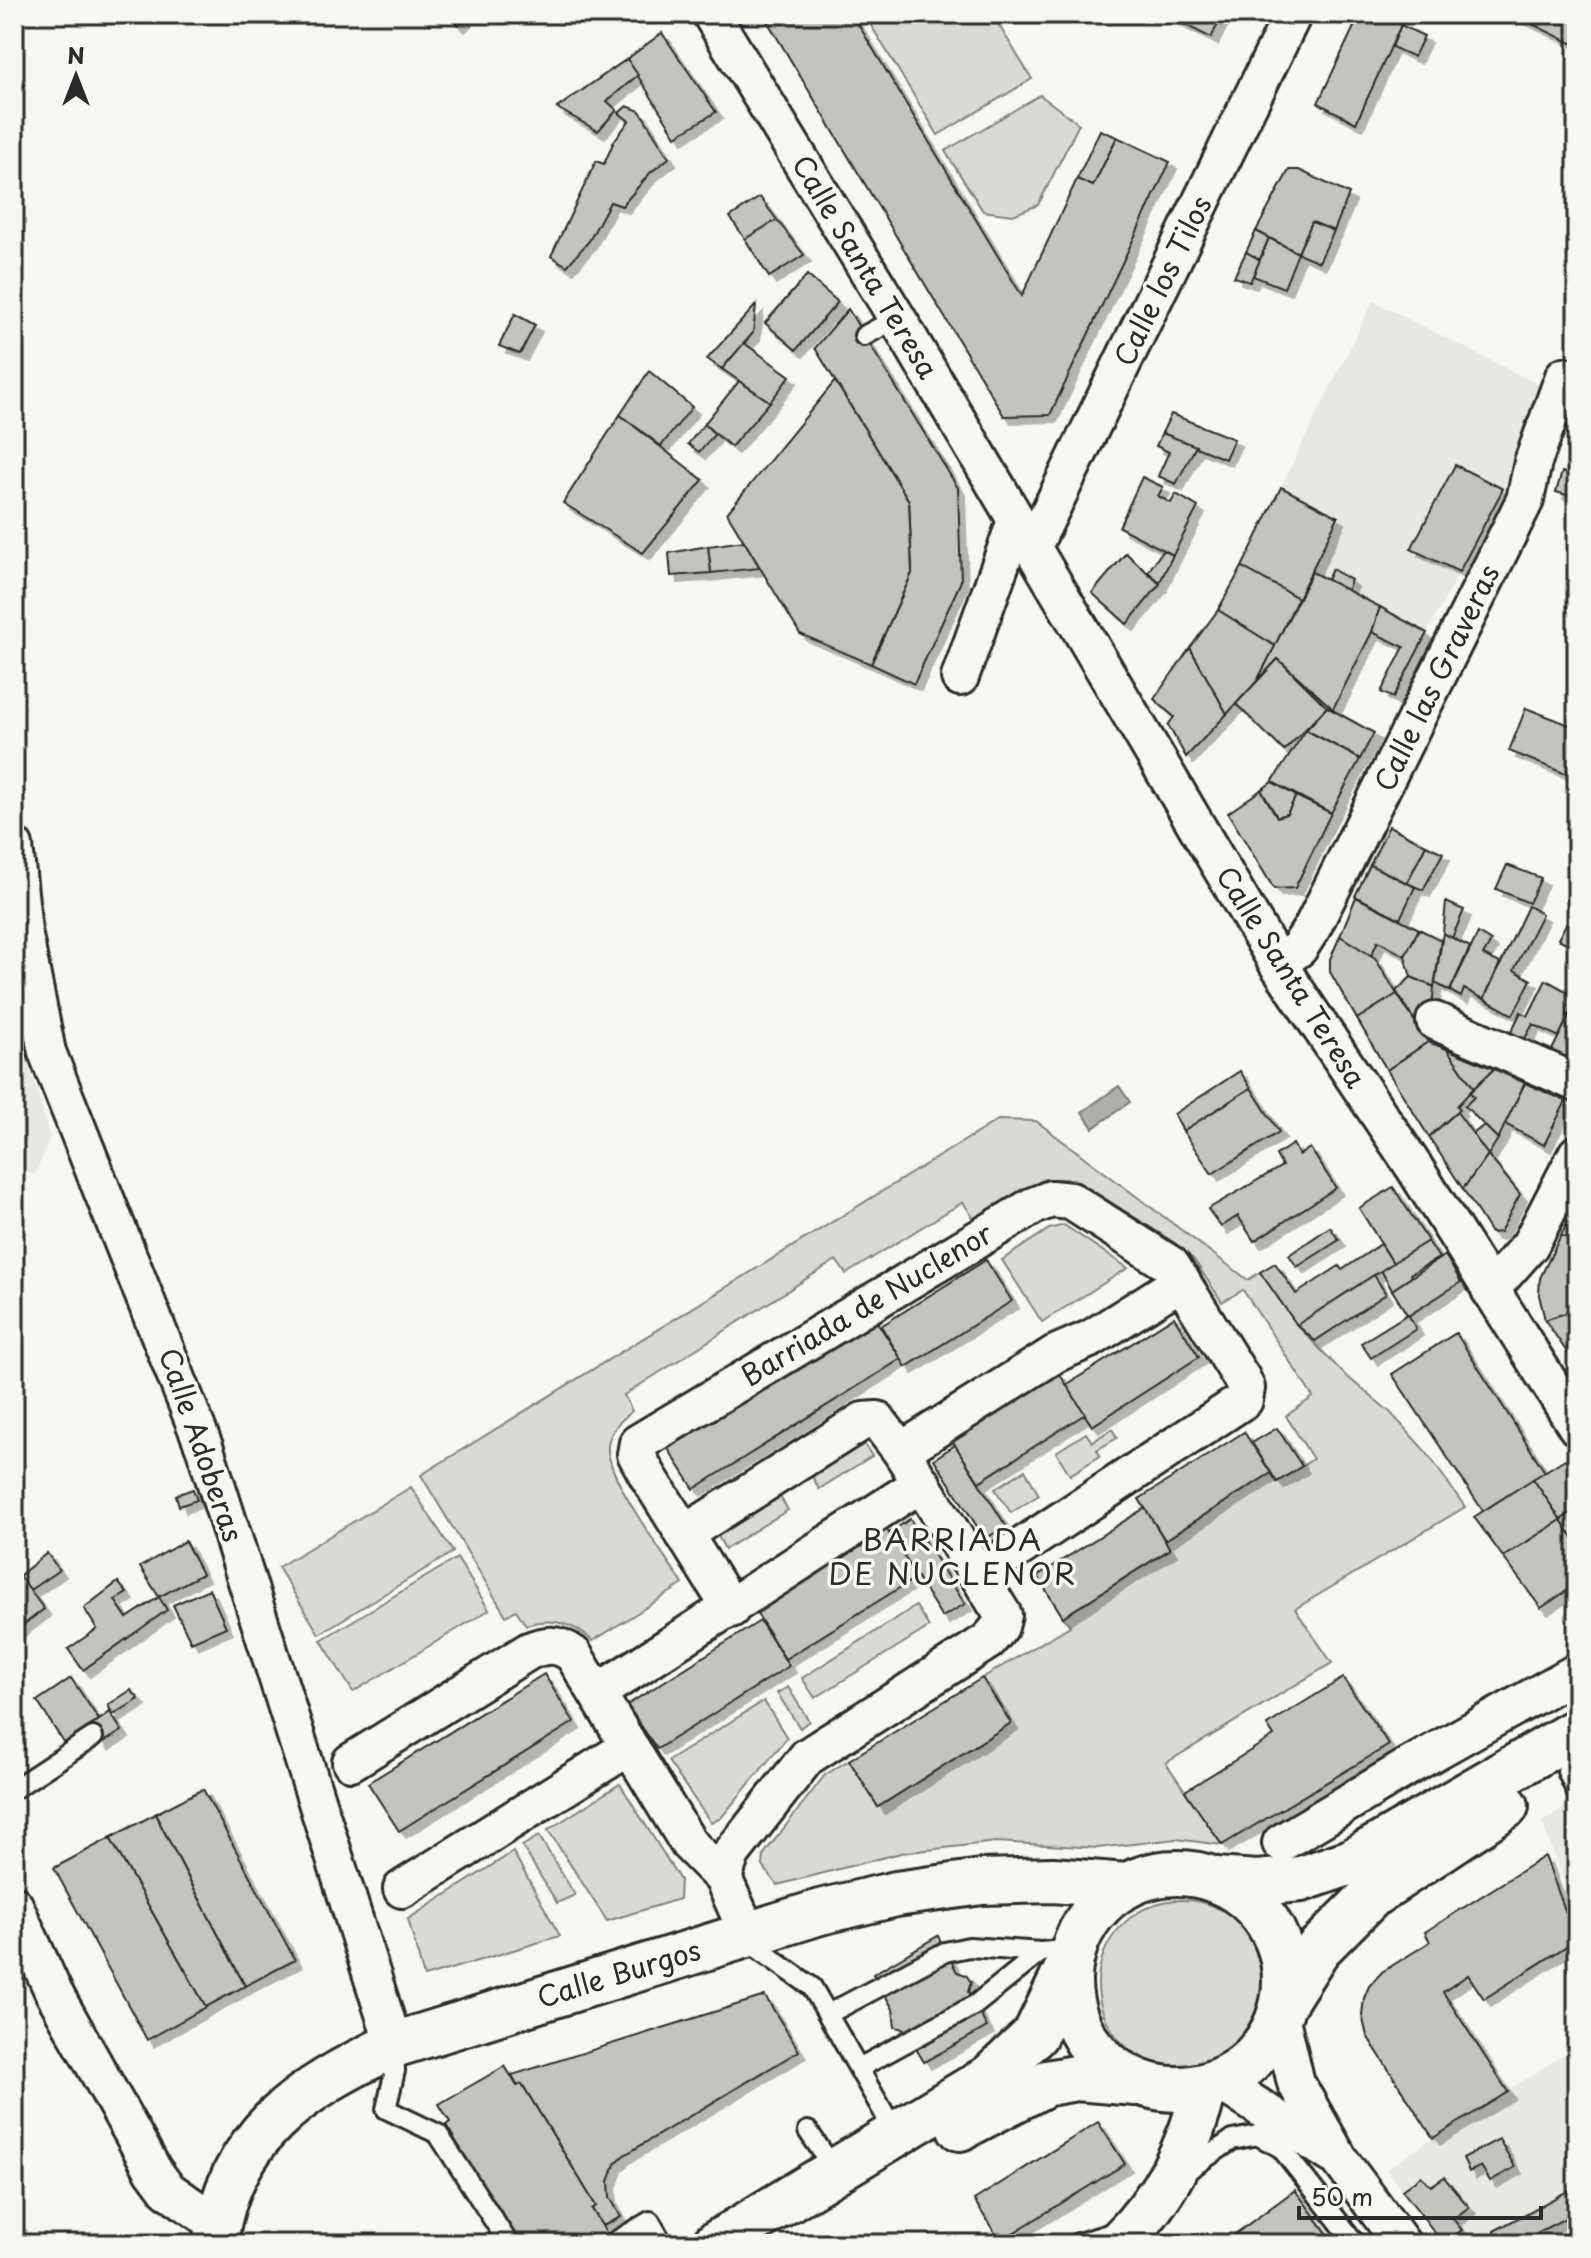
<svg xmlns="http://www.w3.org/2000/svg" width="1591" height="2258" font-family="'Playpen Sans',sans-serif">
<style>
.built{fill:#e7e7e3}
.green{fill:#d9d9d5;stroke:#828280;stroke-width:2}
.water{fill:#aeaeab;stroke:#7a7a78;stroke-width:2}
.building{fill:#c3c3c0;stroke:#2b2b2b;stroke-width:2;filter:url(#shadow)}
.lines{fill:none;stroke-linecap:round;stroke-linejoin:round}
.lane-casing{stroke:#2b2b2b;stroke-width:24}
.street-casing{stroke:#2b2b2b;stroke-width:42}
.secondary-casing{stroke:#2b2b2b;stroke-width:50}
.highway-casing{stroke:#2b2b2b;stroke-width:50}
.lane{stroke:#f6f6f2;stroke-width:18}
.street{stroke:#f6f6f2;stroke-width:36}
.secondary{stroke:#f6f6f2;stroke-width:44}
.highway{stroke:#f6f6f2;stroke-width:44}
.labels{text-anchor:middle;stroke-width:7;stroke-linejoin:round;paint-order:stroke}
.street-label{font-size:28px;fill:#2b2b2b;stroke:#f6f6f2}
.neighbourhood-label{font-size:30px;letter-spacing:2px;fill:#2b2b2b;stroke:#f6f6f2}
</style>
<defs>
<filter id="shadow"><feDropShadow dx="7" dy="7" stdDeviation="0" flood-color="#0004"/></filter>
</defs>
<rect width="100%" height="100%" fill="#f6f6f2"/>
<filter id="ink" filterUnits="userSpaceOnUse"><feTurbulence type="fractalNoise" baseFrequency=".0125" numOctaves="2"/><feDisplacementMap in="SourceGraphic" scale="16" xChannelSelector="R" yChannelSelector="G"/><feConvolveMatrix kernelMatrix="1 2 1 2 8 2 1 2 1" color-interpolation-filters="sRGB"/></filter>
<g filter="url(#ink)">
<g class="built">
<path d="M 1373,301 L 1547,389 L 1503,489 L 1427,633 L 1312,572 L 1337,517 L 1281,487 Z"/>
<path d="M 14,1012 L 50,1138 L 35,1174 L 14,1169 Z"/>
<path d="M 1577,1800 L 1577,1918 L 1542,1822 Z"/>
<path d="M 1577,2046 L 1577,2244 L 1443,2244 L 1386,2169 Z"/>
</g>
<g class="green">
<path d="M 864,14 L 992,14 L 1032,79 L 938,135 Z"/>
<path d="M 1040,95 L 1079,124 L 1038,205 L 1013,215 L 983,211 L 945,151 Z"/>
<path d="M 998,1120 L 1036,1121 L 1248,1280 L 1260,1272 L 1297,1325 L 1345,1375 L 1390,1412 L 1427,1453 L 1465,1507 L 1295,1609 L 1332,1663 L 1166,1763 L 1222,1845 L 1176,1839 L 1098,1848 L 996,1842 L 901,1853 L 777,1885 L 763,1866 L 764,1854 L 825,1775 L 849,1760 L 879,1806 L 1010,1724 L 982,1678 L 1070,1626 L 1063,1617 L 1170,1550 L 1165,1540 L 1271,1473 L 1277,1482 L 1313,1459 L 1286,1416 L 1313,1397 L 1243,1290 L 1222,1302 L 1194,1260 L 1175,1243 L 1074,1179 L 1044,1179 L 975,1221 L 963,1202 L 846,1274 L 836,1260 L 624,1395 L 632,1411 C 620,1421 610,1430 608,1446 C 605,1476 665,1556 683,1584 L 593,1641 C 572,1623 553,1617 526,1625 L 516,1610 L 506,1616 L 421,1475 Z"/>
<path d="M 1064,1225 L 1128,1268 L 1042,1322 L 1002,1260 L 1049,1229 Z"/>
<path d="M 1112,1429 L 1117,1438 L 1097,1450 L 1100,1456 L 1070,1475 L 1056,1452 L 1086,1433 L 1092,1442 Z"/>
<path d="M 864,1444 L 872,1456 L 819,1489 L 812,1476 Z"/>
<path d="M 1025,1470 L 1039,1495 L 1011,1513 L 995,1489 Z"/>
<path d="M 411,1487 L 453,1552 L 319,1634 L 278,1567 Z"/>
<path d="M 779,1495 L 788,1510 L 725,1549 L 717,1534 Z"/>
<path d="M 457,1558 L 489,1610 L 353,1692 L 321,1640 Z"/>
<path d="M 916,1606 L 929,1627 L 815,1698 L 802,1678 Z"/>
<path d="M 788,1687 L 809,1721 L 800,1728 L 777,1693 Z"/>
<path d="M 764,1701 L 787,1738 L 721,1818 L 711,1823 L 668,1761 Z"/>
<path d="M 620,1784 L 680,1880 L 679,1899 L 607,1921 L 548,1830 Z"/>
<path d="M 539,1836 L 575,1895 L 557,1903 L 522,1846 Z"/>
<path d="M 513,1852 L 560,1936 L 424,1977 L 408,1919 Z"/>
<circle cx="1182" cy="1984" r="84"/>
</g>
<path class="water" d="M 1119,1086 L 1130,1102 L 1093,1128 L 1082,1112 Z"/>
<g class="building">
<path d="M 448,14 L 469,14 L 458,25 Z"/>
<path d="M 763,14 L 852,14 L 1022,296 L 1077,179 L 1093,186 L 1117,137 L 1170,162 L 1050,415 L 1004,416 Z"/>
<path d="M 1164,14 L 1223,14 L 1211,38 Z"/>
<path d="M 1360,14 L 1378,14 L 1401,25 L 1356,123 L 1318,103 Z"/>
<path d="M 1512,14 L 1577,14 L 1577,46 Z"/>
<path d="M 1401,25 L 1424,36 L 1414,57 L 1392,47 Z"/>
<path d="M 662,33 L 716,112 L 676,136 L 627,59 Z"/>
<path d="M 627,59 L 638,75 L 607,101 L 617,110 L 598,131 L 557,108 Z"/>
<path d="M 627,106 L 640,111 L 669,158 L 650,173 L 622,206 L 610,202 L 589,241 L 567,266 L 551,256 L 596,161 L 604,164 L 614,141 L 629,121 L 619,113 Z"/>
<path d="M 1100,130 L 1117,137 L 1093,186 L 1077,179 Z"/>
<path d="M 1289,170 L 1299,170 L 1349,194 L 1334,231 L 1312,222 L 1298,253 L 1256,231 Z"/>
<path d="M 760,197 L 777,220 L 745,239 L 730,217 Z"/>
<path d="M 777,220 L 804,255 L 769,277 L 745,239 Z"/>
<path d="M 1312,222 L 1334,231 L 1319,262 L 1298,253 Z"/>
<path d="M 1256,231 L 1269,238 L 1260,260 L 1246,252 Z"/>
<path d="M 1269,238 L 1298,253 L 1284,288 L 1253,276 Z"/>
<path d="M 1246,252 L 1260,260 L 1250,282 L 1234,277 Z"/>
<path d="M 807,275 L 838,302 L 796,350 L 765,323 Z"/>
<path d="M 756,305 L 753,333 L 722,369 L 707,359 Z"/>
<path d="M 848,309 L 958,488 L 961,581 L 914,684 L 871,664 L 912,573 L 909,501 L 815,348 Z"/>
<path d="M 515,314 L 535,325 L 520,354 L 499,346 Z"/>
<path d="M 744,343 L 790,376 L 770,402 L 722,369 Z"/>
<path d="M 649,371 L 692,407 L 661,446 L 620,415 Z"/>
<path d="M 739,381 L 770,402 L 731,447 L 704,424 Z"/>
<path d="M 835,381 L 909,501 L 912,573 L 871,664 L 800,634 L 727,513 Z"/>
<path d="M 1171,414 L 1234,439 L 1225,459 L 1162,433 Z"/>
<path d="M 620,415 L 703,480 L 643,553 L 563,503 Z"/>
<path d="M 704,424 L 715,434 L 699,452 L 688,444 Z"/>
<path d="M 1162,433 L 1196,446 L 1176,484 L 1158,476 L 1169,452 L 1156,446 Z"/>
<path d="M 1455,465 L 1503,489 L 1459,572 L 1411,549 Z"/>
<path d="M 1562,472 L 1577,477 L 1577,498 L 1556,492 Z"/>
<path d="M 1142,477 L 1163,487 L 1158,496 L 1171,503 L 1176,494 L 1198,507 L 1173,555 L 1119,527 Z"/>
<path d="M 1281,487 L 1338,517 L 1298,598 L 1242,567 Z"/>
<path d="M 744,541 L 760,568 L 711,573 L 708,546 Z"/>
<path d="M 708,546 L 711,573 L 671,576 L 669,553 Z"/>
<path d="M 1163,550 L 1173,555 L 1160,582 L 1148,572 Z"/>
<path d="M 1126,553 L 1160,584 L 1127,624 L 1092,593 Z"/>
<path d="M 1242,567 L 1298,598 L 1275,646 L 1218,610 Z"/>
<path d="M 1332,569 L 1351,580 L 1347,591 L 1327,580 Z"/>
<path d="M 1312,572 L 1380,607 L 1372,632 L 1333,709 L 1278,659 L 1257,681 Z"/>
<path d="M 1380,607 L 1427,633 L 1393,698 L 1381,692 L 1404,647 L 1372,632 Z"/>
<path d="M 1218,610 L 1275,646 L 1257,681 L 1227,714 L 1190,648 Z"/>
<path d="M 1190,648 L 1227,714 L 1186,757 L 1168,725 L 1174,717 L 1154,699 Z"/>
<path d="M 1278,659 L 1327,707 L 1284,751 L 1236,704 Z"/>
<path d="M 1327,707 L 1374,733 L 1360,759 L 1306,730 Z"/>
<path d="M 1526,708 L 1577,728 L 1577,747 L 1566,774 L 1509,751 Z"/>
<path d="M 1306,730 L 1360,759 L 1331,813 L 1272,782 Z"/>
<path d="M 1272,782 L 1296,796 L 1287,814 L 1277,817 L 1261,790 Z"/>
<path d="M 1261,790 L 1277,817 L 1287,814 L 1296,796 L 1331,813 L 1295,888 L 1274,889 L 1228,813 Z"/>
<path d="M 1389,826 L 1426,845 L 1407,883 L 1370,865 Z"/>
<path d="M 1426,845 L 1443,853 L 1423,890 L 1407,883 Z"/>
<path d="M 1370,865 L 1415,887 L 1400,919 L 1355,896 Z"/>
<path d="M 1507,865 L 1541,878 L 1529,903 L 1496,889 Z"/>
<path d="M 1356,897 L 1419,929 L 1405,956 L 1378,941 L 1371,956 L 1340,936 Z"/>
<path d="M 1446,902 L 1464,910 L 1452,938 L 1443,933 Z"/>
<path d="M 1528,906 L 1542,914 L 1514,970 L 1531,980 L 1513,1015 L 1484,999 Z"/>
<path d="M 1566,924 L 1577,930 L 1573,946 L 1558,939 Z"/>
<path d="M 1419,929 L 1441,940 L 1434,987 L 1411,977 L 1405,956 Z"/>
<path d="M 1443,933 L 1470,947 L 1450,991 L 1435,983 Z"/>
<path d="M 1478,933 L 1491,941 L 1483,955 L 1500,963 L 1484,999 L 1464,989 L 1461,997 L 1450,991 Z"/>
<path d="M 1340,936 L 1375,958 L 1397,994 L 1357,1019 L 1330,972 L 1330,959 Z"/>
<path d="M 1411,977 L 1434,987 L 1428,1042 L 1396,991 Z"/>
<path d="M 1546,980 L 1577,997 L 1559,1037 L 1533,1024 L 1524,1040 L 1510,1034 L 1521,1012 L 1528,1016 Z"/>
<path d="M 1397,994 L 1428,1042 L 1387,1070 L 1357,1019 Z"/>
<path d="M 1577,1000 L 1577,1063 L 1551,1052 Z"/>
<path d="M 1428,1042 L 1447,1049 L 1474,1088 L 1457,1106 L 1460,1109 L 1429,1137 L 1387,1070 Z"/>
<path d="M 1447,1049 L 1494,1069 L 1474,1088 Z"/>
<path d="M 1494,1069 L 1525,1083 L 1498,1139 L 1465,1106 L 1474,1097 L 1470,1092 Z"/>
<path d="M 1240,1071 L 1251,1088 L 1183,1131 L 1174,1114 Z"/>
<path d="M 1525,1083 L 1566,1101 L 1544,1145 L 1505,1124 Z"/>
<path d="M 1251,1088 L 1279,1132 L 1212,1174 L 1183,1131 Z"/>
<path d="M 1457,1112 L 1488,1155 L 1463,1189 L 1429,1137 Z"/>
<path d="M 1484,1125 L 1498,1139 L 1488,1155 L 1473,1134 Z"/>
<path d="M 1293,1144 L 1299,1155 L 1310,1148 L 1336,1188 L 1254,1241 L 1238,1216 L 1221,1227 L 1208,1209 L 1282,1166 L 1276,1155 Z"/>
<path d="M 1488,1155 L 1520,1194 L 1500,1232 L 1491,1233 L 1463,1189 Z"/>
<path d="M 1393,1187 L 1428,1241 L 1393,1263 L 1359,1208 Z"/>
<path d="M 1577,1206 L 1577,1244 L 1561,1235 Z"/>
<path d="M 1330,1227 L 1339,1240 L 1297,1267 L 1289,1255 Z"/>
<path d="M 1561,1235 L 1577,1244 L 1577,1309 L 1545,1320 L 1539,1295 L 1540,1278 Z"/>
<path d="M 1428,1241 L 1439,1258 L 1410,1274 L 1412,1277 L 1392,1290 L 1381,1270 Z"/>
<path d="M 1381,1244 L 1393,1263 L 1297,1325 L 1260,1272 L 1275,1263 L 1296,1294 L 1339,1266 L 1342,1270 Z"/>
<path d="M 1445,1255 L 1461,1282 L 1408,1316 L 1392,1290 Z"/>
<path d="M 986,1260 L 1012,1301 L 906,1367 L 881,1326 Z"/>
<path d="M 1374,1275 L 1386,1294 L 1315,1341 L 1297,1325 Z"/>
<path d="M 1577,1309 L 1577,1352 L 1569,1355 L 1545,1320 Z"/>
<path d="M 1408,1314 L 1416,1329 L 1371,1358 L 1361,1343 Z"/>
<path d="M 874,1317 L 901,1359 L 694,1489 L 667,1447 Z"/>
<path d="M 1174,1317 L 1199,1357 L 1092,1426 L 1066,1385 Z"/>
<path d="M 1456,1333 L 1545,1472 L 1483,1511 L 1392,1374 Z"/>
<path d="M 1059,1373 L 1085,1414 L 979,1482 L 952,1441 Z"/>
<path d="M 1277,1428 L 1302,1466 L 1277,1482 L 1252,1443 Z"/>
<path d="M 1244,1432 L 1271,1473 L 1165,1540 L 1139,1499 Z"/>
<path d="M 955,1445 L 1006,1526 L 985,1539 L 934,1459 Z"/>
<path d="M 1565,1459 L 1577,1475 L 1577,1508 L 1561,1520 L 1533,1479 Z"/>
<path d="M 1533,1479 L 1561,1520 L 1503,1557 L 1474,1517 Z"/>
<path d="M 193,1489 L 197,1500 L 179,1506 L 176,1495 Z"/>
<path d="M 1145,1508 L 1170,1549 L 1063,1617 L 1037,1576 Z"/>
<path d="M 1577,1508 L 1577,1544 L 1561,1520 Z"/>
<path d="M 910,1519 L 965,1604 L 942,1617 L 889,1533 Z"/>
<path d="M 1561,1520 L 1577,1544 L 1577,1584 L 1541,1608 L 1503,1557 Z"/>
<path d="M 887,1530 L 917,1577 L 785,1659 L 756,1612 Z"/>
<path d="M 185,1541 L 202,1574 L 159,1597 L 140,1567 Z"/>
<path d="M 47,1553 L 59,1570 L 30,1590 L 19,1576 Z"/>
<path d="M 19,1576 L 44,1609 L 14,1632 L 14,1580 Z"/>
<path d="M 118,1582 L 127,1593 L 115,1600 L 127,1618 L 159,1597 L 167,1610 L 83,1670 L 68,1649 L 97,1629 L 84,1608 Z"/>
<path d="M 209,1589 L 226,1627 L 191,1642 L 173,1605 Z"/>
<path d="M 760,1621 L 789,1666 L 657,1749 L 627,1705 Z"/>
<path d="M 544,1674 L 574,1722 L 399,1831 L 368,1783 Z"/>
<path d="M 71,1678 L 99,1720 L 64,1743 L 37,1701 Z"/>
<path d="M 982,1678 L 1011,1723 L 878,1807 L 849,1760 Z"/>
<path d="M 1343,1678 L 1389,1745 L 1222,1845 L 1185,1791 L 1274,1736 L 1267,1725 Z"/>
<path d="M 131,1690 L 139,1699 L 113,1715 L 108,1705 Z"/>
<path d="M 110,1712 L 122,1731 L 102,1743 L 91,1726 Z"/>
<path d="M 203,1789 L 295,1960 L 245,1986 L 155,1814 Z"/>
<path d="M 155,1814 L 245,1986 L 206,2007 L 110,1838 Z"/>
<path d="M 110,1838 L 206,2007 L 147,2040 L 54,1868 Z"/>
<path d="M 1545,1856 L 1576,1940 L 1484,1999 L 1468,1975 L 1443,1992 L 1508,2092 L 1433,2138 L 1367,2036 L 1362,2015 L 1364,1998 L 1369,1986 L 1382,1972 L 1430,1942 L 1425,1932 Z"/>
<path d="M 938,1936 L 957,1972 L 966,1975 L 971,1982 L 968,1992 L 987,2027 L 924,2062 L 904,2029 L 895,2027 L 893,2009 L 873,1974 Z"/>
<path d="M 765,1996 L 799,2051 L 623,2156 L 615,2164 L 609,2182 L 610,2197 L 621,2217 L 603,2226 L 592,2209 L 596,2206 L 522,2084 L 517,2086 L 512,2075 Z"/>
<path d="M 505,2066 L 517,2086 L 522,2084 L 596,2206 L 592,2209 L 607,2234 L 590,2244 L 518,2244 L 446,2125 L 450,2122 L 439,2104 Z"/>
<path d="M 1098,2122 L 1125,2164 L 1000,2241 L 974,2200 Z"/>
<path d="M 1499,2139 L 1515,2167 L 1490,2181 L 1481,2166 L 1469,2172 L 1463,2158 Z"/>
<path d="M 1421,2176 L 1431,2186 L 1444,2177 L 1469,2207 L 1453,2219 L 1462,2230 L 1443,2243 L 1402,2190 Z"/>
<path d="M 1577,2186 L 1577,2212 L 1516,2244 L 1500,2244 L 1494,2231 Z"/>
<path d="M 1295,2190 L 1335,2244 L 1230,2244 L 1227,2240 Z"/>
</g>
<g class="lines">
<g class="lane-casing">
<g id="lane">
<path d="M 864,336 L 897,318"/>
<path d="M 1567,1771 L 1577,1793"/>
<path d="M 14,1789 L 93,1737"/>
<path d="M 750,1937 L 757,1948 L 812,1987 L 896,2134"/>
<path d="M 828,2014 L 945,1952 L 969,1947 L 1041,1952"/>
<path d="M 394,2046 L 395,2071 L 386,2109 L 438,2134 L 509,2244"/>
<path d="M 859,2068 L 975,2005 L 1041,1952 L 1074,1949"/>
<path d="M 808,2131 L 836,2172"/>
<path d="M 1257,2135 L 1281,2148 L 1356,2244"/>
<path d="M 1185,2172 L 1232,2140 L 1269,2133"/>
<path d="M 611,2244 L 650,2221 L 663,2244"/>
<path d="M 1075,2244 L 1118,2231"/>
</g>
</g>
<g class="street-casing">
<g id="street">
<path d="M 711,14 L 897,318 L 1278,964 L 1414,1167 L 1577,1427"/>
<path d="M 1032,548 L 1293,14"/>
<path d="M 960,677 L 1016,521"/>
<path d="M 14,846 L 23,931 L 47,1052 L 205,1449 L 394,2045"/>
<path d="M 1278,964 L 1299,948 L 1312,928 L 1525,500 L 1533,462 L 1564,376"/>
<path d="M 1435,1021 L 1577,1083"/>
<path d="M 1490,1290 L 1530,1245 L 1577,1154"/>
<path d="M 901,1451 L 1055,1354 L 1092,1338 L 1182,1281"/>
<path d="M 684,1534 L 863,1421 L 877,1420 L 901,1451 L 1003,1615 L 1000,1627 L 988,1641 L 807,1757 L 731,1854 L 723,1878"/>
<path d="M 731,1609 L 648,1476 L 636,1454 L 638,1443 L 1033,1206 L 1051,1199 L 1071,1201 L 1171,1265 L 1242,1379 L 1246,1388 L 1244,1400 L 980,1574"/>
<path d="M 597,1693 L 922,1483"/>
<path d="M 351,1762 L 529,1651 C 546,1644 557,1643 573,1654 L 689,1844 L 723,1878 L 748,1934"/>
<path d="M 1281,1843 L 1411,1765 L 1577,1672"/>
<path d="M 402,1889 L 629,1747"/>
<path d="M 14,1905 L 54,1993 L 153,2170 L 167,2189 L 218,2225"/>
<path d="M 1280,2015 L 1296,2083 L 1339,2159 L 1402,2244"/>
<path d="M 1219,2081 L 1331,2154"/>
</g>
</g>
<g class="secondary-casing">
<g id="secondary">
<path d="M 215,2244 C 228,2135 302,2088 394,2045 L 820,1912 L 896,1894 L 982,1882 L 1053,1880 L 1126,1886"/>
<path d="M 1118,2244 C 1164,2199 1190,2148 1205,2086"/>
</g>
</g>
<g class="highway-casing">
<g id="highway">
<circle cx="1177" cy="1981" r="108"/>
<path d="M 1215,1880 L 1257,1883 L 1301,1879 L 1351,1862 L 1577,1731"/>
<path d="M 1283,2004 L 1318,1949 L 1372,1895 L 1506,1806"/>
<path d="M 960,2128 L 1047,2083 L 1076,2078 L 1136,2083"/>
<path d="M 715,2244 L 990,2077 L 1035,2035 L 1068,1967"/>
</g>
</g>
<use href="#lane" class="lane"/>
<use href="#street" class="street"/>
<use href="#secondary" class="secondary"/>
<use href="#highway" class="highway"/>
</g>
</g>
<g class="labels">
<g class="street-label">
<text transform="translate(865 267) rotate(59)" y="10">Calle Santa Teresa</text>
<text transform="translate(1163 281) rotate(-64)" y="10">Calle los Tilos</text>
<text transform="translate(1437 678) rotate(-64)" y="10">Calle las Graveras</text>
<text transform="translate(1291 977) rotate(58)" y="10">Calle Santa Teresa</text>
<text transform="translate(867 1305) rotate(-31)" y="10">Barriada de Nuclenor</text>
<text transform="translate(201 1445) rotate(71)" y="10">Calle Adoberas</text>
<text transform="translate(619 1974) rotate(-17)" y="10">Calle Burgos</text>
</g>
<g class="neighbourhood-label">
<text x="953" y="1551">BARRIADA<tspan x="953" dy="34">DE NUCLENOR</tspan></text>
</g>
</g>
<rect width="1591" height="2258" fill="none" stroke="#f6f6f2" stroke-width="48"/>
<rect x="24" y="24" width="1543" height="2210" fill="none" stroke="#2b2b2b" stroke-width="3" filter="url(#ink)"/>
<g transform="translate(76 76)" stroke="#f6f6f2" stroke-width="6" paint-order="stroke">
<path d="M0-6L14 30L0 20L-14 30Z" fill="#2b2b2b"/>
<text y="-12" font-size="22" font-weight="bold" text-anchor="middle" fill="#2b2b2b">N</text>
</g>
<path d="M1299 2206v12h242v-12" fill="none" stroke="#2b2b2b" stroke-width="4"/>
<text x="1311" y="2206" font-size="24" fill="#2b2b2b" stroke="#f6f6f2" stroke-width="6" paint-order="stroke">50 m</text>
</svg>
